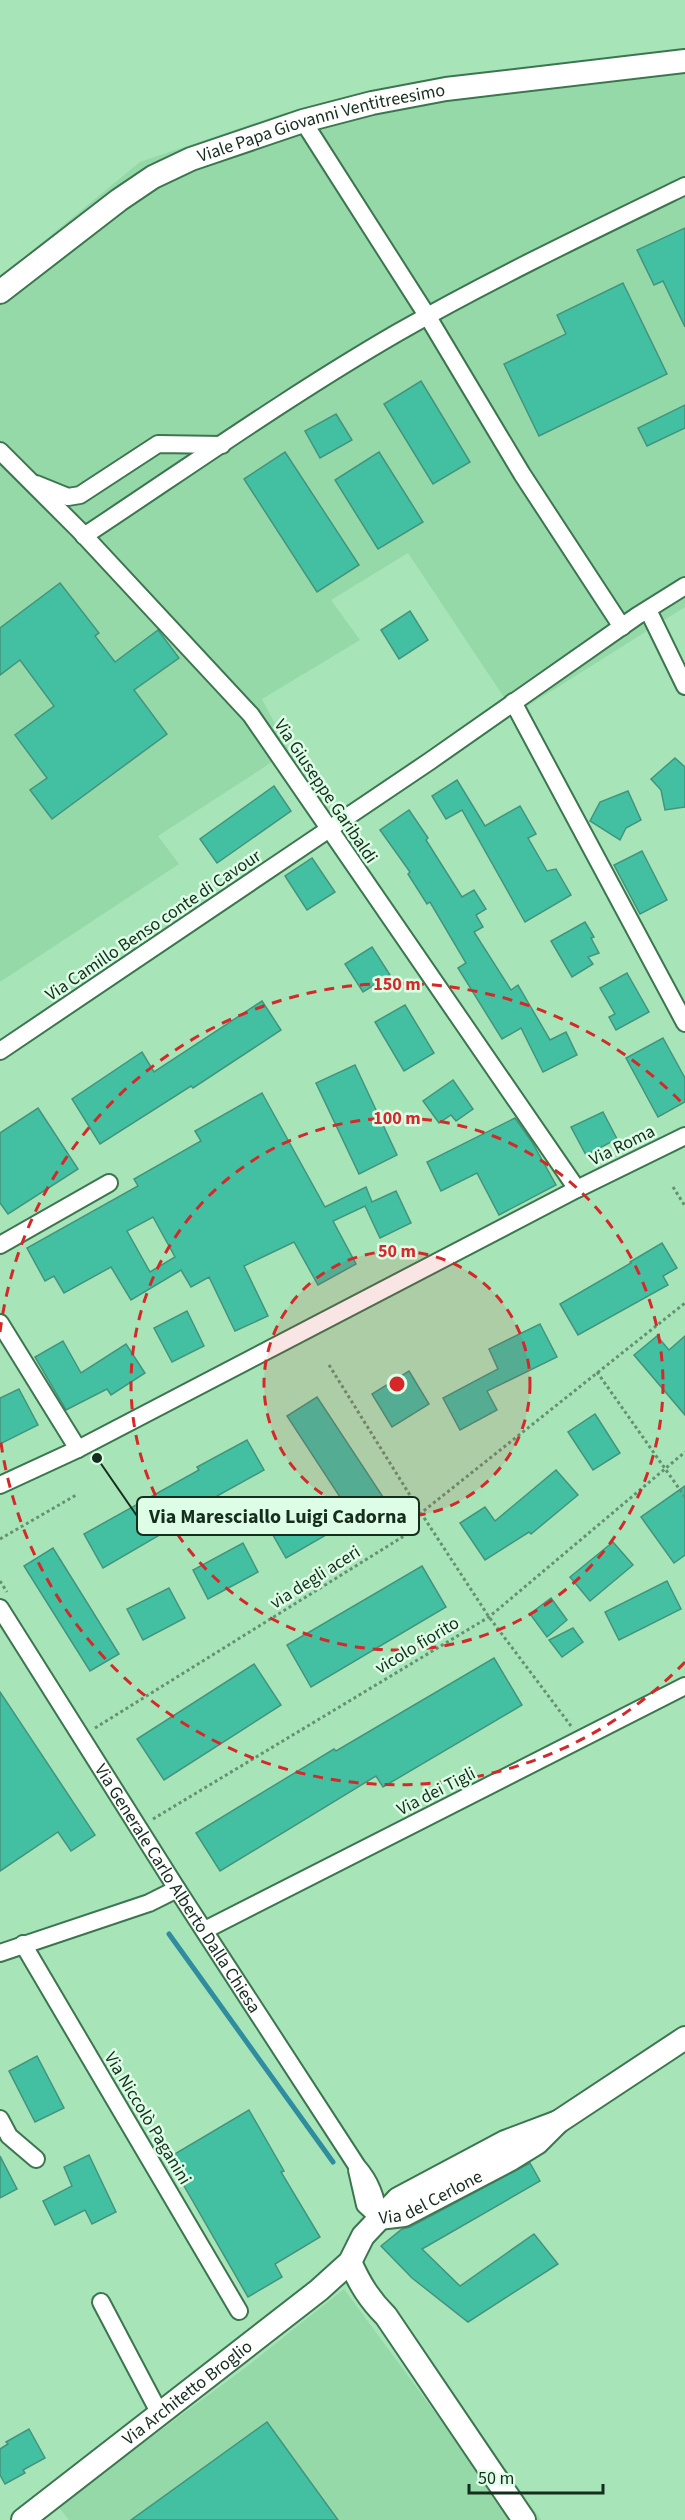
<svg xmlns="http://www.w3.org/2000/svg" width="685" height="2520" font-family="'Source Sans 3',sans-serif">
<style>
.built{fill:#96d9a9}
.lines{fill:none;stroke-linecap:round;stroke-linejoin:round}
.stream{stroke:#2f8d9f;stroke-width:5}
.building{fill:#43c0a1;stroke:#42947e;stroke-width:1.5;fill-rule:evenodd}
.street-casing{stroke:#3c764f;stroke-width:20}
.secondary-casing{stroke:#3c764f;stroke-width:26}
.path{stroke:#659172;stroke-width:3;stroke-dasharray:3 3;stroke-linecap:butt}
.street{stroke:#fff;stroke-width:16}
.secondary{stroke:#fff;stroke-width:22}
.ring{fill:none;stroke:#d62828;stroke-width:3;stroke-dasharray:10 8}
.labels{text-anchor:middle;stroke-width:5;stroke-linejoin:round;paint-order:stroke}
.street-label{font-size:18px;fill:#152d1d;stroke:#defde6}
.centre{fill:#d62828;stroke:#defde6;stroke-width:3}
.ring-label{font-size:18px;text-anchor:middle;font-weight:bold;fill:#d62828;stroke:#defde6;stroke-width:5;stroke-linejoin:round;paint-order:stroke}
.leader{fill:none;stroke:#152d1d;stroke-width:2}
.callout-dot{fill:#152d1d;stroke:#defde6;stroke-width:2}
.callout{fill:#defde6;stroke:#152d1d;stroke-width:2}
.callout-label{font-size:20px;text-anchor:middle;font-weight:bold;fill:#152d1d}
</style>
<rect width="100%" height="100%" fill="#a7e4b8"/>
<g class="built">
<path d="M 685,49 L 685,607 L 515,714 L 408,553 L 331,600 L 360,640 L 262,699 L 289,751 L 158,836 L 179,864 L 0,982 L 0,277 L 140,162 L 284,113 L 506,71 Z"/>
<path d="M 344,2289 L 456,2441 L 480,2433 L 541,2520 L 69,2520 L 58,2506 L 245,2368 Z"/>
</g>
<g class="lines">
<path class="stream" d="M 169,1934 L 333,2162"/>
</g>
<g class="building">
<path d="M 685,228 L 685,327 L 663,281 L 654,285 L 637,250 Z"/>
<path d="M 623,283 L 667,374 L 539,436 L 504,364 L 566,334 L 557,315 Z"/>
<path d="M 421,381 L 470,462 L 433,484 L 384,404 Z"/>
<path d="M 685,405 L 685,428 L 647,446 L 638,428 Z"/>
<path d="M 336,414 L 352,440 L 320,458 L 305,431 Z"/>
<path d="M 285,452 L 359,565 L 317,592 L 244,479 Z"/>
<path d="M 379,452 L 423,522 L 378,549 L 335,480 Z"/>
<path d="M 60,583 L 99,633 L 95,636 L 115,662 L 158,630 L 179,658 L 134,690 L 167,734 L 52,819 L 30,790 L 47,778 L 15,735 L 54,706 L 20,660 L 0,675 L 0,628 Z"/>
<path d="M 410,611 L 428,640 L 399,659 L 381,630 Z"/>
<path d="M 675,758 L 685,767 L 685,807 L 665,810 L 661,790 L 651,779 Z"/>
<path d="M 457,780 L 485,826 L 520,806 L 536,834 L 528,838 L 547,871 L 556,869 L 571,895 L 525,922 L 462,810 L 446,819 L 432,796 Z"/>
<path d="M 274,786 L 291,811 L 217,863 L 200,839 Z"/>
<path d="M 628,791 L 641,820 L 626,828 L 620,840 L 590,821 L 600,802 Z"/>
<path d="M 409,810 L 428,838 L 426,840 L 462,897 L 474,890 L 486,909 L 476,915 L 483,927 L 474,932 L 511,990 L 518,985 L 550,1040 L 566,1032 L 577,1055 L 543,1072 L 521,1028 L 502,1039 L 458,968 L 466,963 L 430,902 L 427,904 L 408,874 L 410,872 L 380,830 Z"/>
<path d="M 642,851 L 667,900 L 640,914 L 614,865 Z"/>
<path d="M 312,858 L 335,892 L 307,910 L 285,876 Z"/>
<path d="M 585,922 L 594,937 L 591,938 L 599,953 L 588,957 L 593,964 L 572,977 L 551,941 Z"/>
<path d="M 372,947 L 390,975 L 363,992 L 345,964 Z"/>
<path d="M 627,973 L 649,1012 L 616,1030 L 609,1017 L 615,1014 L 600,988 Z"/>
<path d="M 262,1001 L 281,1030 L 193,1088 L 191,1086 L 100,1144 L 72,1099 L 142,1052 L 154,1072 Z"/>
<path d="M 405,1005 L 434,1053 L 404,1071 L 375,1022 Z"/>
<path d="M 663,1038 L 685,1078 L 685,1102 L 658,1117 L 626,1058 Z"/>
<path d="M 355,1065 L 397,1155 L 359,1174 L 316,1083 Z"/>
<path d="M 453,1080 L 473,1109 L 456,1121 L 451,1115 L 439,1123 L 423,1101 Z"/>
<path d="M 262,1093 L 325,1207 L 366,1187 L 372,1202 L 396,1191 L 411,1223 L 380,1238 L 365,1206 L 333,1221 L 356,1264 L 318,1285 L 294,1242 L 244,1266 L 268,1316 L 235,1331 L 209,1277 L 191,1287 L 181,1270 L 131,1300 L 111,1267 L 64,1293 L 54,1276 L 45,1281 L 27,1248 L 138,1186 L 134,1179 L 201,1141 L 195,1131 ZM 153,1217 L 175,1257 L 150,1272 L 127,1231 Z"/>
<path d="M 38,1108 L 78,1169 L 8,1214 L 0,1203 L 0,1133 Z"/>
<path d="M 603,1112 L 617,1139 L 586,1155 L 571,1127 Z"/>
<path d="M 515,1118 L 532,1142 L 556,1185 L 499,1215 L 477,1173 L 441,1191 L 427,1162 Z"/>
<path d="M 662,1243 L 677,1268 L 663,1276 L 668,1285 L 578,1335 L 560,1304 L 631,1263 L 630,1262 Z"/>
<path d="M 187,1311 L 204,1346 L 172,1362 L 154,1328 Z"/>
<path d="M 540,1324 L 557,1357 L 487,1391 L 497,1410 L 460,1430 L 443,1398 L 498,1369 L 489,1349 Z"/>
<path d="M 657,1336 L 669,1350 L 685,1336 L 685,1415 L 634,1355 Z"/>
<path d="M 63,1341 L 81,1373 L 126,1344 L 145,1373 L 111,1395 L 107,1389 L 66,1410 L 35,1357 Z"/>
<path d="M 409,1371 L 429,1404 L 392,1427 L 372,1394 Z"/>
<path d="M 19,1389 L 38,1425 L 0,1444 L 0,1398 Z"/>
<path d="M 317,1397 L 383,1497 L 353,1517 L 287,1416 Z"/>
<path d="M 595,1414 L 620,1453 L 593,1470 L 568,1432 Z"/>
<path d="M 247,1440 L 264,1470 L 208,1501 L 211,1505 L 103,1568 L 84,1534 L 199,1470 L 197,1467 Z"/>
<path d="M 556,1470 L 578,1495 L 531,1534 L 529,1532 L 485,1560 L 460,1523 L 485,1507 L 495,1521 Z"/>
<path d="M 685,1486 L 685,1555 L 674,1563 L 641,1517 Z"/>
<path d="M 309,1505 L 326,1535 L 286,1558 L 269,1528 Z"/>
<path d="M 613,1542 L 633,1565 L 590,1601 L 570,1577 Z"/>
<path d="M 243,1543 L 258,1572 L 208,1599 L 193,1570 Z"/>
<path d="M 53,1548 L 119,1654 L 90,1671 L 24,1566 Z"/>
<path d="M 422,1566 L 446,1607 L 311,1687 L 287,1645 Z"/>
<path d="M 667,1581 L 681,1609 L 619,1640 L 605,1612 Z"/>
<path d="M 169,1588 L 185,1618 L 143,1640 L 127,1609 Z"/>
<path d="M 551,1598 L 567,1620 L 547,1637 L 530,1614 Z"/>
<path d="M 573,1628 L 583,1642 L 562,1657 L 549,1640 Z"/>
<path d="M 494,1658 L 522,1705 L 383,1787 L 376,1776 L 220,1871 L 196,1833 L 334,1749 L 336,1751 Z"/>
<path d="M 254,1664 L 281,1705 L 164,1780 L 137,1739 Z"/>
<path d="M 0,1692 L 95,1835 L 71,1851 L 58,1832 L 0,1871 Z"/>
<path d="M 37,2056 L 64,2108 L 35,2122 L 9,2071 Z"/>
<path d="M 249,2110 L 284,2171 L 281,2172 L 320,2237 L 275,2264 L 282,2277 L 248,2297 L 168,2158 Z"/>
<path d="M 89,2155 L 116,2212 L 92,2224 L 85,2210 L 55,2225 L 43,2201 L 72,2186 L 64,2167 Z"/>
<path d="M 0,2156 L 17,2189 L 0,2198 Z"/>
<path d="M 530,2163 L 540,2181 L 422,2249 L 460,2286 L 534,2234 L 558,2264 L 468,2322 L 412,2278 L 381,2246 L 402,2229 L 410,2227 Z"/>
<path d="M 267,2422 L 338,2520 L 131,2520 Z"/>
<path d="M 29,2429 L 45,2458 L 23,2470 L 25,2473 L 5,2484 L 0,2475 L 0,2449 L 8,2444 L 6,2442 Z"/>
</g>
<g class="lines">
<g class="street-casing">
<g id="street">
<path d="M 303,121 L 428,317 L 522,474 L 622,627"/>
<path d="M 0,451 L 79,530 L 251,715 L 577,1189"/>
<path d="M 36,484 L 68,497 L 80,495 L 158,444 L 222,445"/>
<path d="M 84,536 C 187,468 290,395 397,333 C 490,280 588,233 685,186"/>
<path d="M 648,610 L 685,686"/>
<path d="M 513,702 L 685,1023"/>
<path d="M 0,1051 L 430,761 L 637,616 L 685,586"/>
<path d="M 0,1245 L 109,1183"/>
<path d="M 0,1323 L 78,1449"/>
<path d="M 0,1485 L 78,1449 L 577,1189 L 685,1136"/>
<path id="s1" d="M 0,1608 L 177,1889 L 357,2166 C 371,2182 376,2197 379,2218"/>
<path d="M 205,1930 L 685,1686"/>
<path d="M 23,1944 L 239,2311"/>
<path d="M 0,1953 L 149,1903 L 177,1889"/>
<path d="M 0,2119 L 9,2136 L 36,2159"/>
<path d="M 357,2170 L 365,2205 L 379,2218"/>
<path d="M 101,2302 L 160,2414"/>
</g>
</g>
<g class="secondary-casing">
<g id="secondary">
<path id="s2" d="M 0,292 L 119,200 L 153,177 L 191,159 L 303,121 L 372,103 L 446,89 L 685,61"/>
<path id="s3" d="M 379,2218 L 404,2215 L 511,2159 L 537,2143 L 558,2122 L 685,2038"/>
<path d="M 350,2262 C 360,2284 369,2299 386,2316 L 524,2520"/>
<path id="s4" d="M 23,2520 L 319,2290 L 350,2262 L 363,2236 L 398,2199 L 505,2142 L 558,2122"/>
</g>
</g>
<g class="path">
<path d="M 673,1187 L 685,1206"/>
<path d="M 329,1365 L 421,1513 L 489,1617 L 571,1726"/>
<path d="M 597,1372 L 685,1497"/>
<path d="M 0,1539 L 78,1494"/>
<path d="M 0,1581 L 7,1592"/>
<path d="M 95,1728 L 404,1536 L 421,1513 L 685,1303"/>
<path d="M 153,1819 L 489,1617 L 685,1452"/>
</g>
<use href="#street" class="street"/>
<use href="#secondary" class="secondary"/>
</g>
<circle cx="397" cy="1384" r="133" fill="#d62828" fill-opacity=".12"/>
<g class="ring">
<circle cx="397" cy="1384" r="133"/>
<circle cx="397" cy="1384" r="266"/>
<path d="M685 1662A400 400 0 0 1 0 1436M0 1332A400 400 0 0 1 685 1106"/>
</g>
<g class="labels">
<g class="street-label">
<text dy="6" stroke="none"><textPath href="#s2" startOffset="369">Viale Papa Giovanni Ventitreesimo</textPath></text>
<text transform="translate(326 791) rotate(56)" y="6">Via Giuseppe Garibaldi</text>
<text transform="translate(153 925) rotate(-34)" y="6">Via Camillo Benso conte di Cavour</text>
<text transform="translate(622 1145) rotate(-26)" y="6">Via Roma</text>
<text transform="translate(315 1577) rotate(-32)" y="6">via degli aceri</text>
<text transform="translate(417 1645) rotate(-31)" y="6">vicolo fiorito</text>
<text transform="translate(436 1791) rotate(-27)" y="6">Via dei Tigli</text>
<text dy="6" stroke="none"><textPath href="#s1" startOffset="332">Via Generale Carlo Alberto Dalla Chiesa</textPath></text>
<text transform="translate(148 2118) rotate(59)" y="6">Via Niccolò Paganini</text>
<text dy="6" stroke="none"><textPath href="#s3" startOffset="56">Via del Cerlone</textPath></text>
<text dy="6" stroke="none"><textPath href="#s4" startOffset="208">Via Architetto Broglio</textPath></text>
</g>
</g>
<circle cx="397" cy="1384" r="9" class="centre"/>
<g class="ring-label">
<text x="397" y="990">150 m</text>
<text x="397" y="1124">100 m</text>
<text x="397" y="1257">50 m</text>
</g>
<path class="leader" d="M97 1458L137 1516"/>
<circle class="callout-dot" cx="97" cy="1458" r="6"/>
<rect class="callout" x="137" y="1497" width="282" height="38" rx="6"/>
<g class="callout-label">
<text x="278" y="1523">Via Maresciallo Luigi Cadorna</text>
</g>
<path d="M469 2484v9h134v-9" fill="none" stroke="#152d1d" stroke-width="3"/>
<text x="478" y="2484" font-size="18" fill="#152d1d" stroke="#defde6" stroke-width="4.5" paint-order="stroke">50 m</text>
</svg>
